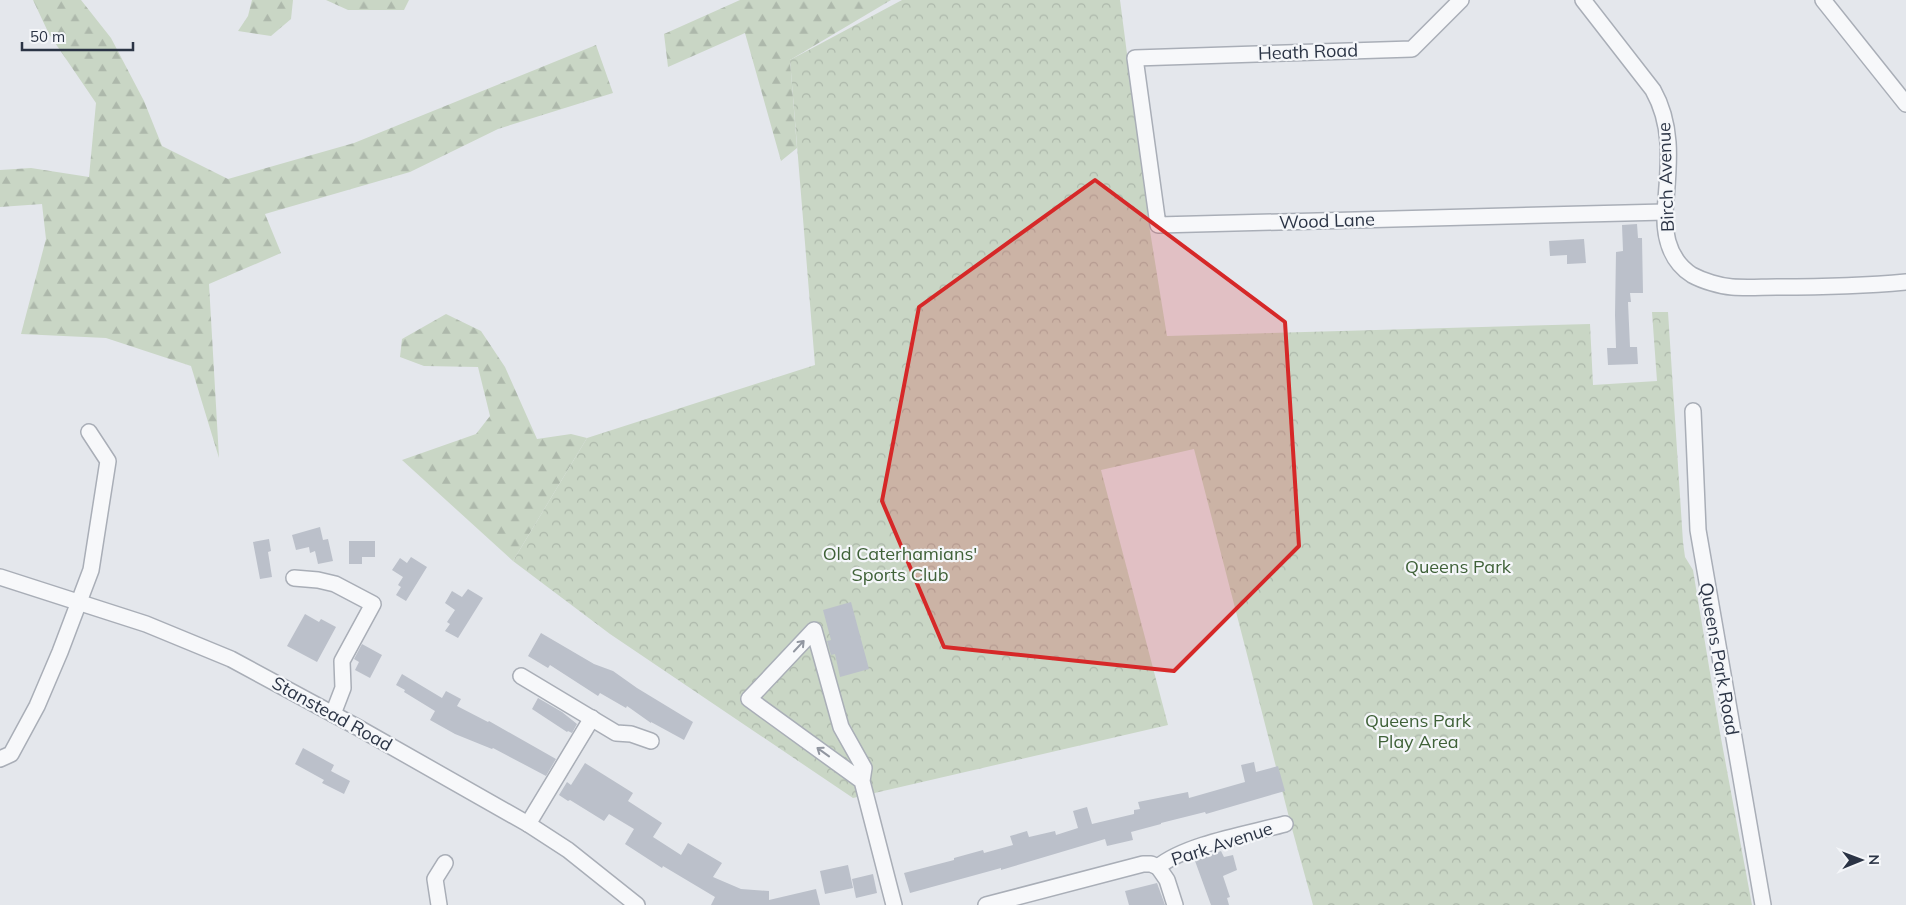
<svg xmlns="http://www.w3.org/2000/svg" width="1906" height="905" font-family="Mulish,sans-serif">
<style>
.forest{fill:url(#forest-firs)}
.park{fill:url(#park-crowns)}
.building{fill:#bbc0ca}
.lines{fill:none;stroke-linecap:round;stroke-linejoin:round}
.minor-casing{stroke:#a9aeb7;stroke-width:18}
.minor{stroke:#f7f8fa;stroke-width:15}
.oneway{stroke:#9196a0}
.marked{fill:#d62828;fill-opacity:0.2;stroke:#d62828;stroke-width:4;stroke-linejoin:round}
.labels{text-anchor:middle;stroke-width:4.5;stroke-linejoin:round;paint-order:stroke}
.street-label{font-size:18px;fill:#2b3445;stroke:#f4f6f9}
.park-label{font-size:18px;fill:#3f6138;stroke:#f4f6f9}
</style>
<defs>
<pattern id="forest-firs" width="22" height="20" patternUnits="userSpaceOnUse" patternTransform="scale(1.25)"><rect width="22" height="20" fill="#c9d6c5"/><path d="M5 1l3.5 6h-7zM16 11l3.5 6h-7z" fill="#adb8ab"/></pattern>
<pattern id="park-crowns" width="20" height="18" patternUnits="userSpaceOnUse" patternTransform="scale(1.25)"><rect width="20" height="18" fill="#c9d6c5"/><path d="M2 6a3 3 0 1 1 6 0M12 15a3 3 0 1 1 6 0" fill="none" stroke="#adb8ab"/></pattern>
</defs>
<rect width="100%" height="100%" fill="#e4e7ec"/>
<g class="forest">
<path d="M 33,0 L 81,0 L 111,38 L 144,101 L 162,146 L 228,179 L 354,143 L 596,45 L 613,93 L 498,129 L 410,172 L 265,214 L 281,253 L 209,284 L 219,458 L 191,366 L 106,338 L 21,334 L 46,239 L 42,204 L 0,207 L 0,170 L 31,168 L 89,177 L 96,103 L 49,34 Z"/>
<path d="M 252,0 L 293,0 L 291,19 L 271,36 L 238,31 L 248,16 Z"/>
<path d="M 326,0 L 409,0 L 404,10 L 348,10 Z"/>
<path d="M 740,0 L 891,0 L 790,60 L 797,148 L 781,161 L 745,33 L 668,67 L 664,34 Z"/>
<path d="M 446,314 L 481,331 L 505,367 L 537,439 L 571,434 L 587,438 L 513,561 L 402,460 L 476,434 L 490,416 L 478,367 L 424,366 L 400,357 L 402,339 Z"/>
</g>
<path class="park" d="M 902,0 L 1120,0 L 1150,231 L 1167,336 L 1590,324 L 1593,385 L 1657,381 L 1652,312 L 1668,312 L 1683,542 L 1685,557 L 1693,570 L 1720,733 L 1752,905 L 1313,905 L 1291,825 L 1194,449 L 1101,470 L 1168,725 L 853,798 L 610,634 L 513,561 L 587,438 L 815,365 L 790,60 Z"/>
<g class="building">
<path d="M 1637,224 L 1638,238 L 1642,238 L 1643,293 L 1630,293 L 1631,302 L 1628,302 L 1630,347 L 1637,347 L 1638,364 L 1608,365 L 1607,348 L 1616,348 L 1615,315 L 1616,252 L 1623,251 L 1622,225 Z"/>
<path d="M 1584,239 L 1586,263 L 1567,264 L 1567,255 L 1550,256 L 1549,241 Z"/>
<path d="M 320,527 L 323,540 L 328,539 L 333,561 L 318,564 L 315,551 L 310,553 L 309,547 L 296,550 L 292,535 Z"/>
<path d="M 269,539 L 271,551 L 268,552 L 272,577 L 260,579 L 253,542 Z"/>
<path d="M 349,541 L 375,541 L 375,557 L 362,557 L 362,564 L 349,564 Z"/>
<path d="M 411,557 L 427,567 L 406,601 L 396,595 L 401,587 L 398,585 L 403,577 L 392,570 L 400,558 L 407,563 Z"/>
<path d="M 468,589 L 483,598 L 458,638 L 445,631 L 450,624 L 447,622 L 455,610 L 445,603 L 452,591 L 462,597 Z"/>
<path d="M 851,602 L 869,669 L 840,677 L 835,654 L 831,655 L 827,641 L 831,640 L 823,610 Z"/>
<path d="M 305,614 L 319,622 L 321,619 L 336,627 L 317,662 L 287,646 Z"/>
<path d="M 541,633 L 594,664 L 613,671 L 637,688 L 693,722 L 684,740 L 651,722 L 651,723 L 627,706 L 626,708 L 600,693 L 598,696 L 550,665 L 548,668 L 528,656 Z"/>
<path d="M 362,644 L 382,655 L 370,678 L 355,670 L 359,662 L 354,659 Z"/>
<path d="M 402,674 L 442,698 L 446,691 L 461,699 L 457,706 L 488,722 L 489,721 L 556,759 L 546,776 L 493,748 L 492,749 L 455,734 L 430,720 L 435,711 L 404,692 L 405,690 L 396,685 Z"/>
<path d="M 538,698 L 562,712 L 577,724 L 572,733 L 568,731 L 567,732 L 532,709 Z"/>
<path d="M 303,748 L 334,765 L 331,771 L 350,781 L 344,794 L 322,783 L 324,780 L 295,764 Z"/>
<path d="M 1254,762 L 1256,772 L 1278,766 L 1285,791 L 1206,814 L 1205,812 L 1161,823 L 1161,824 L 1131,832 L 1133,840 L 1107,846 L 1105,839 L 1001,870 L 1001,868 L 910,893 L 904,873 L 954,860 L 954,858 L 983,850 L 984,853 L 1013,845 L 1010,836 L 1027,831 L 1029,837 L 1055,831 L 1056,835 L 1078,828 L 1073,811 L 1087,807 L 1092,824 L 1134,814 L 1134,810 L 1140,809 L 1138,802 L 1188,792 L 1189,798 L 1245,782 L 1241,765 Z"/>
<path d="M 585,763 L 633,793 L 628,801 L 662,823 L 653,837 L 681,855 L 688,843 L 722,863 L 713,877 L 741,889 L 769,891 L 769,900 L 816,889 L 820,905 L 711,905 L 715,897 L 663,866 L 662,868 L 625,844 L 634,829 L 609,814 L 604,821 L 570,800 L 568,801 L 559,795 L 567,782 L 571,785 Z"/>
<path d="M 1221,851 L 1224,857 L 1233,855 L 1237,870 L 1223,876 L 1230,897 L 1227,898 L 1229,905 L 1211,905 L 1195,861 Z"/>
<path d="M 848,865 L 853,888 L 825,894 L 820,871 Z"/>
<path d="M 873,874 L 877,893 L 856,898 L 852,879 Z"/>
<path d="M 1157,883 L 1165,905 L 1129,905 L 1125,891 Z"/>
</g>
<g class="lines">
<g class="minor-casing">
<g id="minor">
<path d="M 1461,0 L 1412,49 L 1135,58 L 1158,225 L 1665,212"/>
<path d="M 1583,0 L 1653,90 C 1675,129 1668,170 1665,212 C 1664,236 1670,261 1692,275 C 1703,281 1720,286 1732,287 C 1747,288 1762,287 1777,287 C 1820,287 1863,286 1906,282"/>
<path d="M 1823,0 L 1906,104"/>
<path d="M 1693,411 L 1698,530 L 1763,905"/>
<path d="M 0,577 L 146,624 L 231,659 L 357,727 L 528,824 L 568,850 L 637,905"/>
<path d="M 294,578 L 318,580 L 335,584 L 373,604 L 342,661 L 343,688 L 333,714"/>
<path d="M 521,676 L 616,733 L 631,734 L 651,741"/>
<path d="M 0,759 L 11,754 L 37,706 L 60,652 L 91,570 L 108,461 L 89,432"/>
<path d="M 862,781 L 749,699 L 814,630 L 841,727 L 864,768 L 862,781 L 894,905"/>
<path d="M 528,824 L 592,718"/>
<path d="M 1158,867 L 1167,880 L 1175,905"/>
<path d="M 439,905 L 435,879 L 445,863"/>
<path d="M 986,905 L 1143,864 L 1151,864 L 1158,867 C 1186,844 1248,834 1285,824"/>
</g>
</g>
<use href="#minor" class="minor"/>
</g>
<defs><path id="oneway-shaft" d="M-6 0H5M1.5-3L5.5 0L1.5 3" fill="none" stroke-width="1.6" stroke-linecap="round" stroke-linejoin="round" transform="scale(1.25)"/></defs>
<g class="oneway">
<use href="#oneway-shaft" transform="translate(799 646) rotate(-47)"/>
<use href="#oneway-shaft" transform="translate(823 752) rotate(-144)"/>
</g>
<path class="marked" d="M 1095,180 L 1285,322 L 1299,546 L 1174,671 L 944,647 L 882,501 L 919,307 Z"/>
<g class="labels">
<g class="street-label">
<text transform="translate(1308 52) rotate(-2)" y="6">Heath Road</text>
<text transform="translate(1666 177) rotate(-92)" y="6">Birch Avenue</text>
<text transform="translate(1327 221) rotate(-2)" y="6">Wood Lane</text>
<text transform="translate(1719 659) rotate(80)" y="6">Queens Park Road</text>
<text transform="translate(332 714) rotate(29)" y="6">Stanstead Road</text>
<text transform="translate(1222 844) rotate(-18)" y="6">Park Avenue</text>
</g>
<g class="park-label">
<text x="900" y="560">Old Caterhamians'<tspan x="900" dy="21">Sports Club</tspan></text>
<text x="1458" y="573">Queens Park</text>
<text x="1418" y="727">Queens Park<tspan x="1418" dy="21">Play Area</tspan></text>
</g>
</g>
<g transform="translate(1861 860) rotate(89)" stroke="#f4f6f9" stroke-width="4" paint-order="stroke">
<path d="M0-4L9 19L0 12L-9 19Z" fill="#2b3445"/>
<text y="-8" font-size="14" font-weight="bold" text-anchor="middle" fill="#2b3445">N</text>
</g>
<path d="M22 42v8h111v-8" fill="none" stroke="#2b3445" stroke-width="2.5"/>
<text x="30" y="42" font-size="15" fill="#2b3445" stroke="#f4f6f9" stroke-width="4" paint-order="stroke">50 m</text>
</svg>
